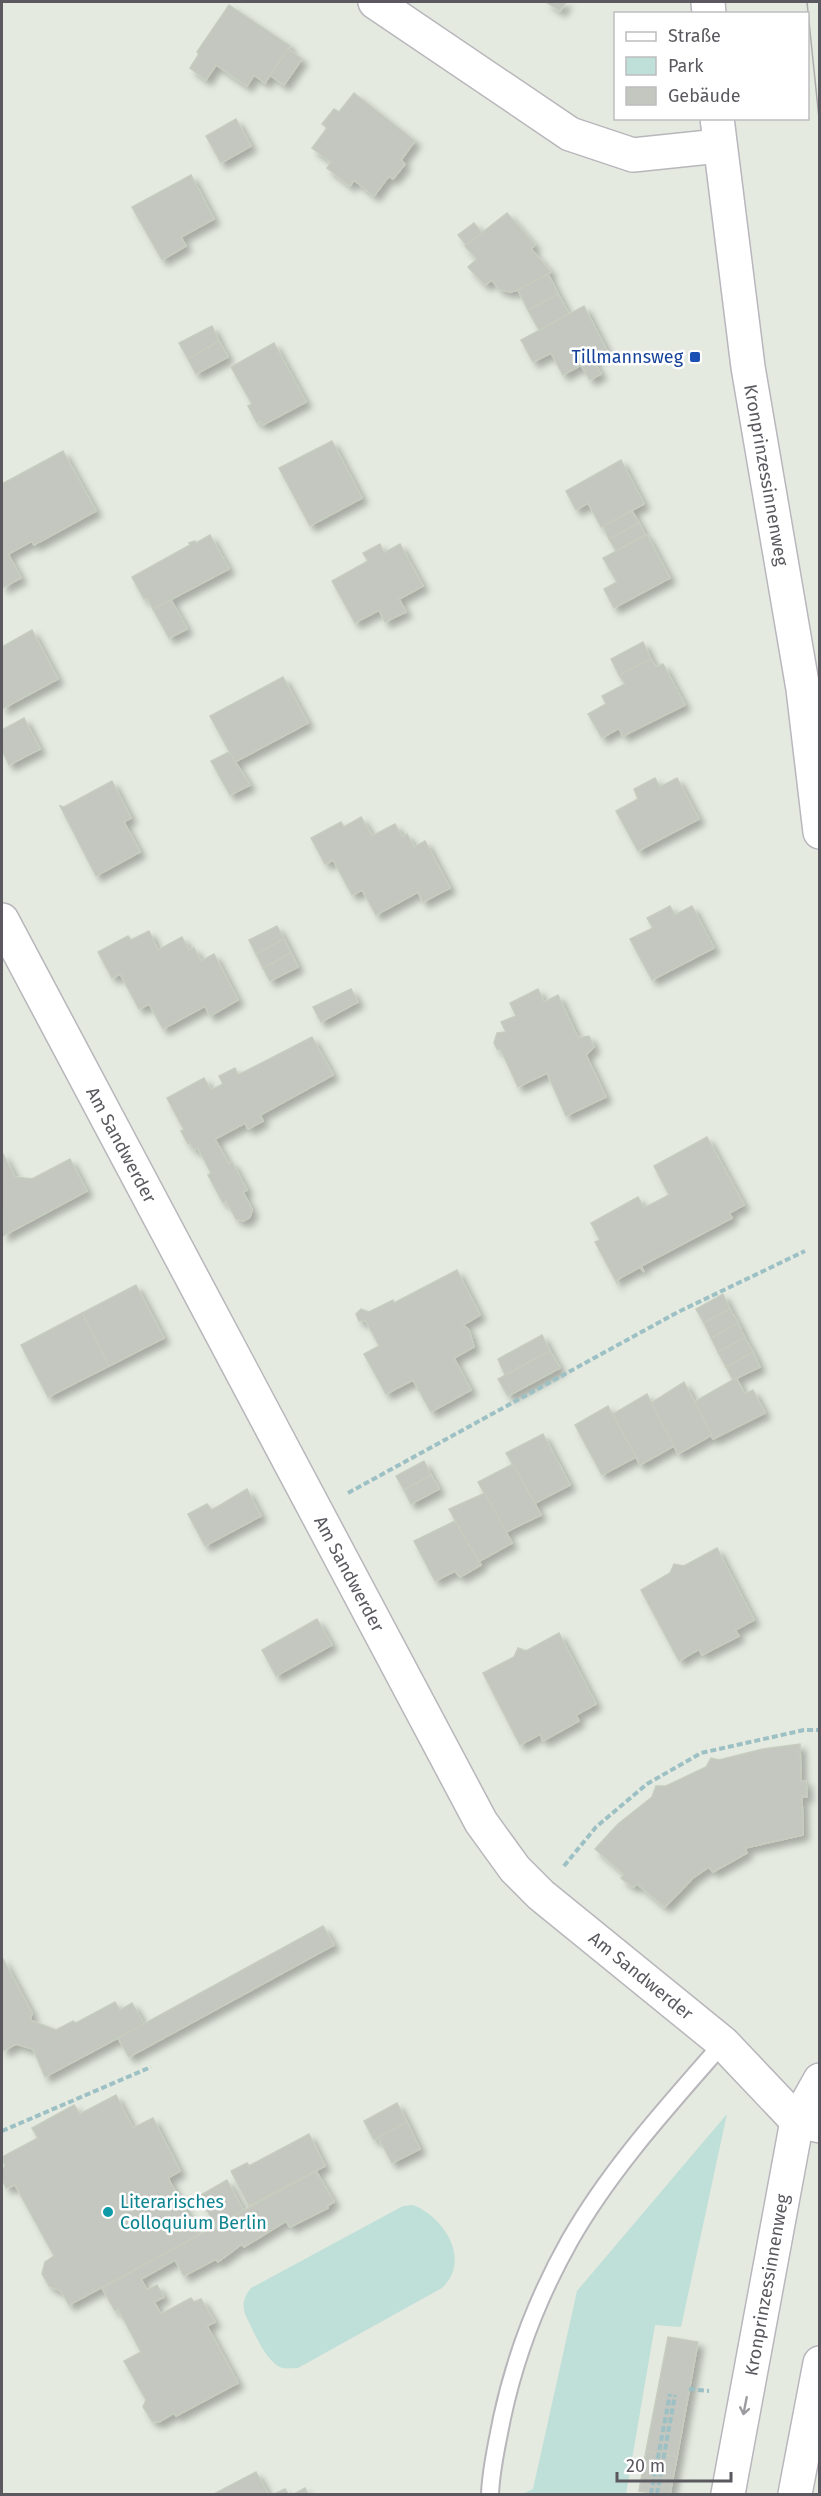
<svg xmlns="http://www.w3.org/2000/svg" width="821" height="2496" font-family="'Fira Sans',sans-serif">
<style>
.green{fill:#bfdfd9}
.building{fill:#c3c7bf;stroke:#c6cdbf;stroke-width:1.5;filter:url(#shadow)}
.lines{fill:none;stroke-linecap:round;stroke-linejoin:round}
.lane-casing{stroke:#b8b6bb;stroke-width:20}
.street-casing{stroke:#b8b6bb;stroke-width:36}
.secondary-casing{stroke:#b9b6bd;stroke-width:36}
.path{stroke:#9dc0c4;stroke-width:4;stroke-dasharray:6 3;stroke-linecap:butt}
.lane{stroke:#fff;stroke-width:16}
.street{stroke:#fff;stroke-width:33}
.secondary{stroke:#fff;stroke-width:33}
.tram{stroke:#adacad;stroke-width:1.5}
.oneway{stroke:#9d9b9f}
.transit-dot{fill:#1a4fb4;stroke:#fff;stroke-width:2}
.culture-dot{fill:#0f9aa8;stroke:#fff;stroke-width:2}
.labels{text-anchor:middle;stroke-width:5;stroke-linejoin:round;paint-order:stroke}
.transit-label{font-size:18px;fill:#164399;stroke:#fff;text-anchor:end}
.street-label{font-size:18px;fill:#5b595f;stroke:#fff}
.culture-label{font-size:18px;fill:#0d838f;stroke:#fff;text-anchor:start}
</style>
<defs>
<filter id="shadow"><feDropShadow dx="5.5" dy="5.5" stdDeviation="3" flood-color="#0004"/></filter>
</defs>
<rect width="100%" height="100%" fill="#e4eae0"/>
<g class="green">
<path d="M 727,2114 L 681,2327 L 655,2325 L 626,2494 L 522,2494 L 533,2489 L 577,2291 Z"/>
<path d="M 413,2205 C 444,2217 472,2260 442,2288 L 298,2368 C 293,2368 287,2369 283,2368 C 267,2365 252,2328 245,2314 C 242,2303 244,2297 251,2288 L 403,2206 Z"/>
</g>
<g class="building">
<path d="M 546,2 L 566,2 L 560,11 Z"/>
<path d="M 229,5 L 290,46 L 265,83 L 254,75 L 247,86 L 216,65 L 206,80 L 190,68 L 199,54 L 197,52 Z"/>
<path d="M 288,49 L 302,59 L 284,85 L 270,75 Z"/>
<path d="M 354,93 L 415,141 L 401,160 L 405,164 L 393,179 L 389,176 L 374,196 L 354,180 L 350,186 L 327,168 L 331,162 L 312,148 L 327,128 L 322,124 L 334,109 L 339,112 Z"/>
<path d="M 236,119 L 251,146 L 221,163 L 206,136 Z"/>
<path d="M 191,175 L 214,219 L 181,237 L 186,246 L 162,260 L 132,207 Z"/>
<path d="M 507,213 L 535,245 L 531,249 L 551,272 L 518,290 L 510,292 L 499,289 L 492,280 L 485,285 L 468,267 L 477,259 L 465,246 Z"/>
<path d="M 474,223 L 482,233 L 466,245 L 458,235 Z"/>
<path d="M 548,274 L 558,294 L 528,310 L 518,290 Z"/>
<path d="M 558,294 L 569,314 L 539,330 L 528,310 Z"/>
<path d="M 584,306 L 607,351 L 592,359 L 601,374 L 590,380 L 581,365 L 563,375 L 551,353 L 533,362 L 521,340 Z"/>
<path d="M 212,326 L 219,341 L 188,359 L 179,343 Z"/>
<path d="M 219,341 L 228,357 L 196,374 L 188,359 Z"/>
<path d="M 274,343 L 306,402 L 263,425 L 261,421 L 257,423 L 248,406 L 252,404 L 231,367 Z"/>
<path d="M 332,441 L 362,498 L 310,526 L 279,468 Z"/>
<path d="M 63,451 L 96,511 L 34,545 L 32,541 L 8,554 L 21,578 L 2,588 L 2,484 Z"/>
<path d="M 621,460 L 644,504 L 601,527 L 588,503 L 576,510 L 566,491 Z"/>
<path d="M 632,511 L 639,523 L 609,539 L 603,526 Z"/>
<path d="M 639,523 L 645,535 L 616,551 L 609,539 Z"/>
<path d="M 210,535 L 229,569 L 153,609 L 147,598 L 144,599 L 132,577 L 190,545 L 189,543 L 195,541 L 196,543 Z"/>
<path d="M 647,535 L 670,578 L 614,608 L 604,589 L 617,582 L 603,558 Z"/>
<path d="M 380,544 L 384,553 L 400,544 L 423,586 L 399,599 L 406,612 L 385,622 L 379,610 L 355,623 L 332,581 L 368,561 L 363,553 Z"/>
<path d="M 171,600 L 187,629 L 169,638 L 153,609 Z"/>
<path d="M 32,630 L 58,679 L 2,709 L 2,647 Z"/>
<path d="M 643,642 L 651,659 L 619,675 L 611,659 Z"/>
<path d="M 651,659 L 656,667 L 663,664 L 685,705 L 623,736 L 619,728 L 602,738 L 588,714 L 606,704 L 602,696 L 625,684 L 619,675 Z"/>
<path d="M 283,677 L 308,723 L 235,762 L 210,716 Z"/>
<path d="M 24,718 L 40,749 L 9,765 L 2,750 L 2,730 Z"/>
<path d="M 229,752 L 250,785 L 230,795 L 211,761 Z"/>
<path d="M 655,778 L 660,787 L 677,778 L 699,819 L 638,851 L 616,811 L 638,799 L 634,789 Z"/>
<path d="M 112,781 L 131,818 L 124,822 L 140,852 L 96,876 L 60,806 L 64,807 Z"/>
<path d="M 361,817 L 372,836 L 395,824 L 402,837 L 407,834 L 414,847 L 425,841 L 450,888 L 423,902 L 418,892 L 376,915 L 362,890 L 352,895 L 333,860 L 325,864 L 311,838 L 341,822 L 344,827 Z"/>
<path d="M 670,906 L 675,915 L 692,906 L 714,948 L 652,980 L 630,939 L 653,928 L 647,918 Z"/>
<path d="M 277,926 L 284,939 L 256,954 L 249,940 Z"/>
<path d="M 149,931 L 158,950 L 182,937 L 189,950 L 194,948 L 201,961 L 214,954 L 238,1000 L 210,1016 L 205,1006 L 163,1029 L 149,1004 L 139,1009 L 120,974 L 112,978 L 98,952 L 128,936 L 131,940 Z"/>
<path d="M 284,939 L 291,953 L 263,968 L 256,954 Z"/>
<path d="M 291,953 L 298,967 L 270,981 L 263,968 Z"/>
<path d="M 351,989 L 358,1002 L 321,1022 L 313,1007 Z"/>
<path d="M 538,989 L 544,1002 L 558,995 L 578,1038 L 589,1036 L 594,1047 L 586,1055 L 606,1097 L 566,1116 L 547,1073 L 518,1087 L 501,1050 L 497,1049 L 494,1043 L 497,1033 L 506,1032 L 501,1022 L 516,1016 L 510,1003 Z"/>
<path d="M 312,1037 L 333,1075 L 260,1115 L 263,1121 L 248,1129 L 245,1123 L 215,1139 L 229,1164 L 232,1162 L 247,1190 L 243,1192 L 252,1210 L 250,1217 L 244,1221 L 236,1219 L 226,1201 L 223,1203 L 208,1175 L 211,1173 L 198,1148 L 194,1150 L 190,1143 L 188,1144 L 181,1131 L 184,1130 L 167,1098 L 204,1078 L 211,1090 L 223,1084 L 219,1076 L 235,1068 L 238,1075 Z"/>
<path d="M 707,1137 L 744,1205 L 729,1213 L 732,1218 L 641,1266 L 644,1272 L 640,1267 L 616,1280 L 618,1285 L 595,1242 L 600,1240 L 591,1223 L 638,1197 L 644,1208 L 669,1195 L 654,1166 Z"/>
<path d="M 2,1152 L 15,1177 L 32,1179 L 70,1159 L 87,1191 L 3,1236 Z"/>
<path d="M 457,1270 L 480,1315 L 463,1325 L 469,1330 L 474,1347 L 454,1358 L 471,1390 L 431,1412 L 413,1380 L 386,1394 L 364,1354 L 379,1346 L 366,1321 L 359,1321 L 356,1314 L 361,1309 L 369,1312 L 393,1300 L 394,1303 Z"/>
<path d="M 136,1285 L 164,1338 L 109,1366 L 82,1313 Z"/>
<path d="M 723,1294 L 730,1309 L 704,1323 L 696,1309 Z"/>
<path d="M 730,1309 L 738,1323 L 711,1338 L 704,1323 Z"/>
<path d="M 82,1313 L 109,1366 L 48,1397 L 21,1345 Z"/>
<path d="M 738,1323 L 745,1338 L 718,1352 L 711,1338 Z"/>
<path d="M 542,1335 L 550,1351 L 505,1375 L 498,1359 Z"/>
<path d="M 745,1338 L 753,1352 L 726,1367 L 718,1352 Z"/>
<path d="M 550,1351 L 560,1368 L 508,1396 L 498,1379 Z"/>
<path d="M 753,1352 L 760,1367 L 733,1380 L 726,1367 Z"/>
<path d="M 736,1378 L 745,1394 L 753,1390 L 765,1413 L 713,1439 L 694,1402 Z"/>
<path d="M 684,1382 L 712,1435 L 678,1454 L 651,1403 Z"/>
<path d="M 647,1394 L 674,1446 L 640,1465 L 613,1414 Z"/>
<path d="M 608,1406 L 636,1457 L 602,1475 L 575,1425 Z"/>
<path d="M 543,1434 L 570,1485 L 535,1503 L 506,1453 Z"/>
<path d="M 424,1461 L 431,1475 L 404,1490 L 396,1476 Z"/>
<path d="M 513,1464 L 541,1515 L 506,1532 L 478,1482 Z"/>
<path d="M 431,1475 L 439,1489 L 411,1504 L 404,1490 Z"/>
<path d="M 247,1489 L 261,1516 L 205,1546 L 188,1514 L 207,1504 L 212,1510 Z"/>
<path d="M 485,1493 L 512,1543 L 478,1562 L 449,1509 Z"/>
<path d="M 455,1521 L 481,1565 L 460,1577 L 455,1571 L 435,1581 L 414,1541 Z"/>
<path d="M 717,1548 L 754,1620 L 735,1630 L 739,1636 L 702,1655 L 699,1649 L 679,1661 L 641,1590 L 670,1573 L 674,1564 L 684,1566 Z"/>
<path d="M 317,1619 L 332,1645 L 276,1676 L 262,1650 Z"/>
<path d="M 559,1633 L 596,1704 L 576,1715 L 579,1721 L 543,1741 L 540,1734 L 520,1745 L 483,1673 L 514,1657 L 518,1648 L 526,1651 Z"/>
<path d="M 800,1744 L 801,1781 L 806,1781 L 807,1797 L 802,1796 L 803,1835 L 745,1848 L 747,1853 L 713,1872 L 709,1867 L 693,1878 L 665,1907 L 637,1884 L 633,1887 L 621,1878 L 624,1874 L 595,1849 L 618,1824 L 652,1797 L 656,1786 L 666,1786 L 706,1767 L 711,1758 L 719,1760 L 763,1749 Z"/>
<path d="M 323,1926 L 334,1945 L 129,2057 L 118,2038 Z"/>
<path d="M 2,1957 L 32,2013 L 30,2020 L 56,2030 L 73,2021 L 76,2023 L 115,2002 L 120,2010 L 132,2003 L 144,2024 L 45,2077 L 33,2049 L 16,2044 L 3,2051 L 2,2049 Z"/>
<path d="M 116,2095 L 133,2128 L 153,2118 L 180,2171 L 168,2178 L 199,2235 L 69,2305 L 61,2291 L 49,2286 L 42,2274 L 45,2262 L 54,2256 L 15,2185 L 6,2188 L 2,2179 L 2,2171 L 5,2166 L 2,2157 L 38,2138 L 32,2128 L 74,2105 L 80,2114 Z"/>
<path d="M 397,2103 L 407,2122 L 374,2140 L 364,2121 Z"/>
<path d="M 407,2122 L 420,2149 L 392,2163 L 378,2137 Z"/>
<path d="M 309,2134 L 325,2166 L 249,2206 L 231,2171 L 247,2163 L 249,2166 Z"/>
<path d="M 316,2171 L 334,2202 L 327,2206 L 328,2208 L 290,2227 L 286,2221 L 244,2247 L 242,2244 L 218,2262 L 216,2259 L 184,2276 L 175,2260 L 141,2279 L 147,2290 L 157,2285 L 164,2297 L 154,2302 L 161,2314 L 191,2298 L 194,2302 L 201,2299 L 215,2322 L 207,2326 L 238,2383 L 176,2416 L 174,2413 L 159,2422 L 152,2421 L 143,2407 L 146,2400 L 124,2361 L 141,2352 L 118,2309 L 115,2311 L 102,2288 Z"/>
<path d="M 227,2180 L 243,2210 L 216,2226 L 199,2196 Z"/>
<path d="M 668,2337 L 698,2342 L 677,2457 L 646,2451 Z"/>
<path d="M 646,2451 L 677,2457 L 670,2494 L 639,2491 Z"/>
<path d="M 256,2472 L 268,2494 L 214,2494 Z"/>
<path d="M 305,2488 L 308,2494 L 294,2494 Z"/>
<path d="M 285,2489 L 288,2494 L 274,2494 Z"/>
</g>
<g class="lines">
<g class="lane-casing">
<path id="lane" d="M 490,2494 C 491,2468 497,2444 502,2418 C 515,2357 539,2295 570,2240 C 611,2168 669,2105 723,2043"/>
</g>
<g class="street-casing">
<g id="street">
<path d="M 375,2 L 570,134 L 633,155 L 719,146"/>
<path d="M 2,920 L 481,1822 L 515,1869 L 541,1895 L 723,2043 L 797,2121 L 820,2126"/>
</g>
</g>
<g class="secondary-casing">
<g id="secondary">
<path d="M 708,2 L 709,14"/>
<path d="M 717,118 L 748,367 L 803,689 L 820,832"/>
<path d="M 728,2494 L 797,2121 L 820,2080"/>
<path d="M 795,2494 L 820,2363"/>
</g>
</g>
<g class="path">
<path d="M 348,1493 L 678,1312 L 805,1251"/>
<path d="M 564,1866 L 596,1827 L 647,1784 L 701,1753 L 804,1730 L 820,1730"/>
<path d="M 2,2131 L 151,2067"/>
<path d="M 689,2389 L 709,2391"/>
<path d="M 651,2494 L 670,2394"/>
<path d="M 657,2494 L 675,2395"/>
</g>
<use href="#lane" class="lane"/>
<use href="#street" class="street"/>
<use href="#secondary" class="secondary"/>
<path class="tram" d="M 807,2 L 820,128"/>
</g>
<defs><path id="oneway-shaft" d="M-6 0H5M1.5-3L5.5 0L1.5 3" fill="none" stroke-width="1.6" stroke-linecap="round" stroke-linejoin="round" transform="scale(1.5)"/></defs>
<use class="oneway" href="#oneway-shaft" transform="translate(745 2406) rotate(101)"/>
<rect class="transit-dot" x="689" y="351" width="12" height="12" rx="3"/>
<circle class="culture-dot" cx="108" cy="2212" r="6"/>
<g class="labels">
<g class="transit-label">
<text x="683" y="363">Tillmannsweg</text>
</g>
<g class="street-label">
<text transform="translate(766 475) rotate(80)" y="6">Kronprinzessinnenweg</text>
<text transform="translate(121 1145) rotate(62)" y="6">Am Sandwerder</text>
<text transform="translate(349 1574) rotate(62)" y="6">Am Sandwerder</text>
<text transform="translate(641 1976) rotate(39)" y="6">Am Sandwerder</text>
<text transform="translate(767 2285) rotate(-80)" y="6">Kronprinzessinnenweg</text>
</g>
<g class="culture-label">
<text x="120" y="2208">Literarisches<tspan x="120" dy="21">Colloquium Berlin</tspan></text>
</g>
</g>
<rect width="821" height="2496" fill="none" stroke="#5b595f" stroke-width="6"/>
<rect x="614" y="12" width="195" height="108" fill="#ffffff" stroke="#bdbdbf" stroke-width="1.5"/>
<rect x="626" y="32" width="30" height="9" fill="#ffffff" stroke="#bdbdbf" stroke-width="1.5"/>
<text x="668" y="42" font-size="18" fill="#5b595f">Straße</text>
<rect x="626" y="57" width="30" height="18" fill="#bfdfd9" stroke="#bdbdbf" stroke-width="1.5"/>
<text x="668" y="72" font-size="18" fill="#5b595f">Park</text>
<rect x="626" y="87" width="30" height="18" fill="#c3c7bf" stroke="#bdbdbf" stroke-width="1.5"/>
<text x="668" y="102" font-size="18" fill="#5b595f">Gebäude</text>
<path d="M617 2472v9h114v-9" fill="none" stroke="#5b595f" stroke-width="3"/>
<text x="626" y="2472" font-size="18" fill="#5b595f" stroke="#ffffff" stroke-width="4.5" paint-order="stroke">20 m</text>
</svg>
